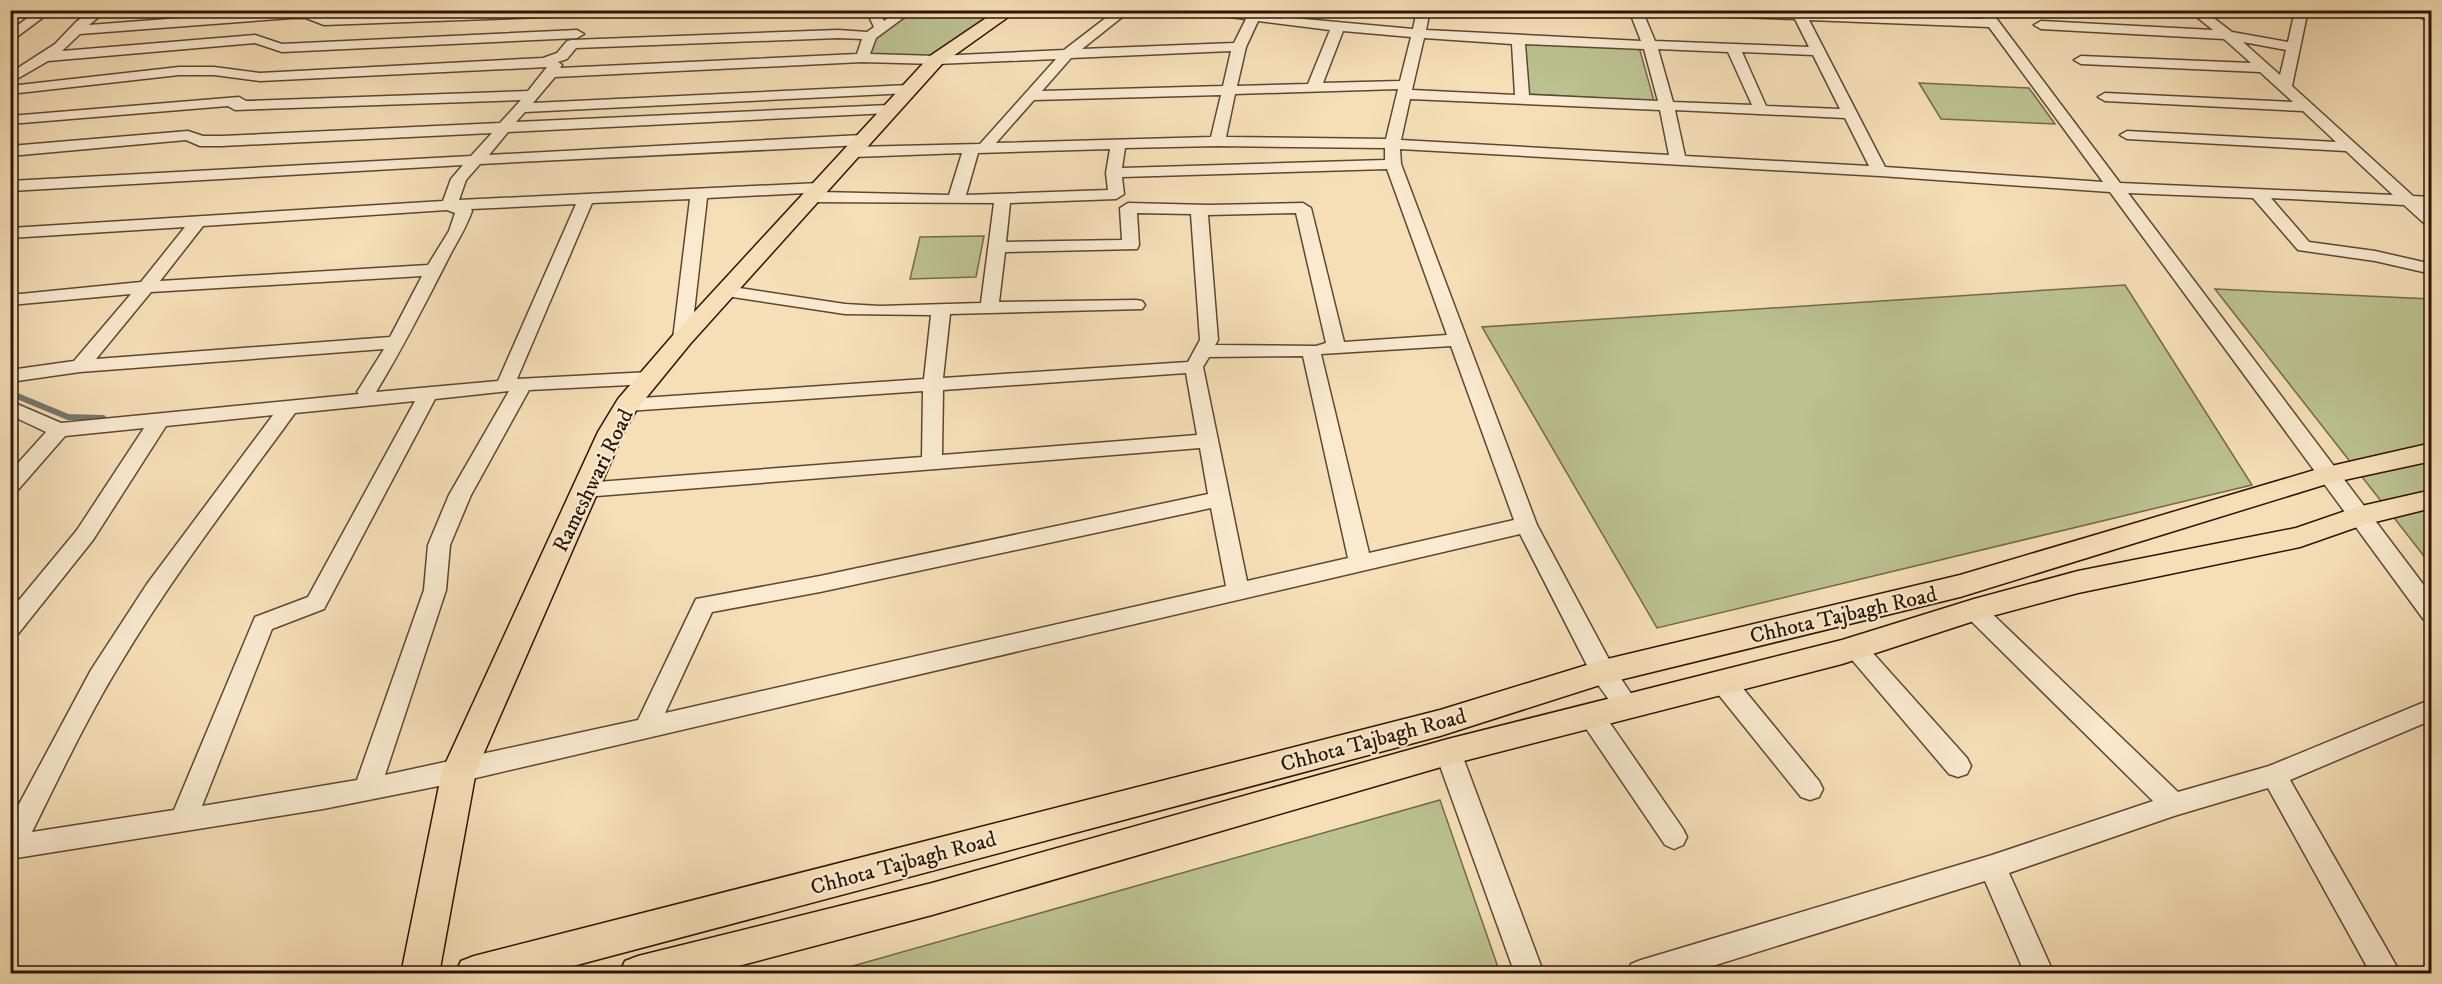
<svg xmlns="http://www.w3.org/2000/svg" width="2442" height="984" font-family="'IM FELL DW Pica',serif">
<style>
.green{fill:#bbc28f;stroke:#746a4a;stroke-width:1.5}
.lines{fill:none;stroke-linecap:round;stroke-linejoin:round}
.stream-far1{stroke:#71786f;stroke-width:4.5}
.stream{stroke:#71786f;stroke-width:6}
.minor-casing{stroke:#5f4632;stroke-width:3}
.major-casing{stroke:#2d1305;stroke-width:3}
.minor{fill:#f9ead0;fill-rule:evenodd}
.major{fill:#f6dfb7;fill-rule:evenodd}
.labels{text-anchor:middle;stroke-width:4.5;stroke-linejoin:round;paint-order:stroke}
.street-label{font-size:22px;fill:#2d1305;stroke:#f9ead0}
</style>
<rect width="100%" height="100%" fill="#f6dfb7"/>
<filter id="stains"><feTurbulence type="fractalNoise" baseFrequency=".00333" numOctaves="4"/><feColorMatrix values="0 0 0 0 .2 0 0 0 0 .09 0 0 0 0 .02 0 0 0 .5 -.17"/></filter>
<radialGradient id="worn" r=".72"><stop offset=".6" stop-color="#630" stop-opacity="0"/><stop offset="1" stop-color="#630" stop-opacity=".3"/></radialGradient>
<g class="green">
<path d="M 913,11 L 1002,11 L 933,57 L 867,55 L 875,35 Z"/>
<path d="M 1525,43 L 1639,47 L 1654,101 L 1529,94 Z"/>
<path d="M 1919,83 L 2029,88 L 2055,124 L 1941,119 Z"/>
<path d="M 984,236 L 976,277 L 910,279 L 920,237 Z"/>
<path d="M 2125,285 L 2252,485 L 1657,628 L 1482,327 Z"/>
<path d="M 2215,289 L 2431,299 L 2431,565 Z"/>
<path d="M 1440,800 L 1500,973 L 828,973 Z"/>
</g>
<g class="lines">
<path class="stream-far1" d="M 2016,13 L 2018,10"/>
<path class="stream" d="M 10,393 L 68,417 L 103,418"/>
<g class="minor-casing">
<g id="minor">
<path d="M 38,10 L 53,10 L 10,42 L 10,31 Z"/>
<path d="M 92,10 L 107,10 L 89,25 L 287,10 L 310,10 L 326,17 L 506,10 L 632,10 L 626,14 L 324,25 L 306,18 L 292,18 L 80,34 L 62,51 L 255,35 L 282,44 L 577,30 L 584,34 L 577,38 L 282,52 L 255,43 L 48,61 L 10,83 L 10,73 L 55,44 L 76,22 Z"/>
<path d="M 866,10 L 879,10 L 884,21 L 899,10 L 914,10 L 876,38 L 870,54 L 936,56 L 1064,50 L 1116,10 L 1131,10 L 1082,49 L 1234,43 L 1246,19 L 1206,14 L 1200,10 L 1263,10 L 1262,14 L 1282,17 L 1413,29 L 1417,10 L 1430,10 L 1426,30 L 1641,41 L 1629,10 L 1642,10 L 1655,41 L 1809,47 L 1795,19 L 1652,14 L 1646,10 L 1804,10 L 1983,19 L 1977,10 L 1990,10 L 2120,183 L 2393,195 L 2346,151 L 2127,139 L 2120,135 L 2127,131 L 2336,142 L 2303,111 L 2105,101 L 2098,97 L 2105,93 L 2293,102 L 2260,72 L 2081,64 L 2074,60 L 2081,56 L 2251,63 L 2224,39 L 2041,29 L 2034,25 L 2041,21 L 2213,30 L 2188,10 L 2203,10 L 2232,32 L 2288,42 L 2295,10 L 2308,10 L 2292,86 L 2413,196 L 2432,197 L 2432,207 L 2425,206 L 2432,213 L 2432,227 L 2426,225 L 2404,205 L 2271,198 L 2309,242 L 2375,251 L 2432,264 L 2432,274 L 2375,261 L 2298,250 L 2253,198 L 2128,193 L 2432,596 L 2432,622 L 2424,620 L 2110,192 L 1880,176 L 1400,149 L 1401,164 L 1537,525 L 1612,665 L 1640,707 L 1637,714 L 1628,717 L 1619,714 L 1594,679 L 1520,534 L 459,782 L 323,809 L 10,859 L 10,821 L 91,670 L 147,584 L 273,415 L 166,426 L 93,540 L 18,634 L 10,637 L 10,611 L 77,530 L 144,428 L 65,436 L 17,491 L 10,493 L 10,472 L 46,432 L 10,415 L 10,401 L 61,423 L 359,394 L 357,392 L 384,349 L 80,372 L 10,382 L 10,370 L 74,361 L 131,294 L 10,305 L 10,295 L 141,282 L 185,227 L 10,238 L 10,228 L 443,201 L 451,179 L 463,165 L 10,191 L 10,181 L 471,156 L 492,133 L 222,146 L 200,146 L 186,140 L 10,156 L 10,146 L 188,131 L 203,136 L 222,136 L 500,123 L 521,100 L 235,110 L 228,106 L 10,124 L 10,116 L 239,97 L 246,101 L 528,91 L 547,67 L 260,81 L 214,75 L 179,75 L 10,94 L 10,86 L 179,67 L 214,67 L 260,73 L 543,58 L 557,53 L 567,41 L 572,40 L 838,30 L 867,32 L 874,27 ZM 1809,20 L 1989,27 L 2103,182 L 1885,167 ZM 1258,21 L 1330,30 L 1308,84 L 1237,86 L 1246,47 ZM 1343,31 L 1411,37 L 1400,81 L 1323,83 ZM 838,38 L 862,39 L 857,54 L 560,68 L 562,65 L 558,62 L 567,59 L 576,48 ZM 1424,38 L 1512,44 L 1515,95 L 1412,90 ZM 2243,42 L 2286,50 L 2280,75 ZM 1525,44 L 1644,49 L 1658,101 L 1529,95 ZM 1658,49 L 1728,52 L 1752,105 L 1673,102 ZM 1231,51 L 1223,86 L 1042,91 L 1071,58 ZM 1742,52 L 1813,55 L 1840,109 L 1766,106 ZM 1056,59 L 980,144 L 854,147 L 846,152 L 854,157 L 962,153 L 949,195 L 820,192 L 827,188 L 819,183 L 459,200 L 466,180 L 480,164 L 862,145 L 870,140 L 862,135 L 489,155 L 508,132 L 889,113 L 896,109 L 889,105 L 516,122 L 525,112 L 909,93 L 916,89 L 909,85 L 533,103 L 555,77 L 862,62 L 936,64 ZM 1398,89 L 1386,139 L 1226,137 L 1235,94 ZM 1221,95 L 1211,137 L 996,143 L 1034,100 ZM 1410,99 L 1660,110 L 1669,155 L 1401,140 ZM 1675,110 L 1845,118 L 1869,166 L 1685,156 ZM 1217,146 L 1385,148 L 1385,160 L 1122,168 L 1125,148 ZM 1110,149 L 1106,173 L 1108,190 L 966,195 L 978,153 ZM 1387,169 L 1447,335 L 1344,342 L 1311,208 L 1303,203 L 1209,205 L 1128,203 L 1120,208 L 1122,240 L 1006,242 L 1010,203 L 1116,199 L 1124,194 L 1122,177 ZM 806,193 L 803,197 L 811,202 L 994,203 L 981,303 L 880,306 L 845,304 L 726,286 L 720,287 L 717,291 L 720,295 L 726,296 L 845,314 L 931,315 L 924,379 L 627,399 L 620,401 L 617,405 L 620,409 L 627,411 L 923,391 L 922,457 L 584,483 L 577,485 L 574,490 L 577,495 L 584,497 L 1200,448 L 1208,494 L 820,576 L 696,599 L 638,720 L 385,775 L 446,590 L 450,545 L 471,495 L 529,390 L 650,384 L 657,382 L 660,378 L 657,374 L 650,372 L 517,379 L 592,203 L 690,199 L 673,339 L 675,343 L 689,343 L 691,339 L 707,198 ZM 576,204 L 498,381 L 376,392 C 401,351 423,308 445,265 C 454,246 465,231 472,211 L 471,209 ZM 447,210 L 455,213 L 449,231 L 428,265 L 160,281 L 203,226 ZM 1137,213 L 1191,214 L 1200,340 L 1188,362 L 943,378 L 950,314 L 1142,309 L 1145,305 L 1142,301 L 1136,300 L 999,302 L 1005,252 L 1137,249 L 1139,245 ZM 1296,213 L 1326,343 L 1316,346 L 1215,345 L 1218,340 L 1208,215 ZM 422,276 L 390,337 L 96,359 L 151,292 ZM 1451,346 L 1514,520 L 1369,553 L 1321,354 ZM 1303,356 L 1348,558 L 1247,581 L 1203,367 L 1209,357 ZM 1186,373 L 1197,435 L 942,455 L 943,390 ZM 509,391 L 449,495 L 428,545 L 424,590 L 357,780 L 202,806 L 272,629 L 324,609 L 435,399 ZM 415,401 L 308,597 L 255,617 L 174,810 L 32,832 C 61,773 89,714 123,659 C 175,573 236,494 295,413 ZM 1211,508 L 1226,586 L 665,713 L 712,612 L 820,592 Z"/>
<path d="M 2406,10 L 2424,10 L 2432,14 L 2432,23 Z"/>
<path d="M 1974,601 L 1982,604 L 2178,792 L 2269,766 L 2432,699 L 2432,720 L 2290,780 L 2401,974 L 2371,974 L 2268,788 L 2174,816 L 2009,873 L 2054,974 L 2025,974 L 1985,881 L 1687,974 L 1627,974 L 1631,964 L 1641,960 L 1992,855 L 2153,801 L 1966,616 L 1963,610 L 1966,604 Z"/>
<path d="M 1855,639 L 1863,642 L 1967,758 L 1971,766 L 1967,774 L 1958,777 L 1949,774 L 1847,654 L 1843,648 L 1847,642 Z"/>
<path d="M 1723,672 L 1732,675 L 1819,781 L 1823,789 L 1819,797 L 1810,800 L 1801,797 L 1714,689 L 1711,682 L 1714,675 Z"/>
<path d="M 1592,707 L 1601,710 L 1683,829 L 1687,837 L 1683,845 L 1674,849 L 1665,845 L 1583,724 L 1580,717 L 1583,710 Z"/>
<path d="M 1448,742 L 1457,745 L 1461,752 L 1544,974 L 1515,974 L 1435,752 L 1439,745 Z"/>
</g>
</g>
<g class="major-casing">
<g id="major">
<path d="M 998,10 L 1018,10 L 942,64 L 690,344 L 637,409 L 624,432 L 476,771 L 439,974 L 401,974 L 442,771 L 598,432 L 618,399 L 674,334 L 930,56 Z"/>
<path d="M 2432,443 L 2432,461 L 2330,483 L 1960,597 L 1603,684 L 1440,736 L 543,974 L 455,974 L 461,961 L 474,956 L 1440,710 L 1603,660 L 1960,575 L 2318,469 Z"/>
<path d="M 2432,490 L 2432,508 L 2363,525 L 2300,547 L 2078,593 L 1977,620 L 1842,664 L 1448,765 L 932,915 L 708,974 L 619,974 L 625,961 L 638,956 L 932,883 L 1448,739 L 1842,640 L 1974,599 L 2078,571 L 2296,528 L 2357,507 Z"/>
</g>
</g>
<use href="#minor" class="minor"/>
<use href="#major" class="major"/>
</g>
<g class="labels">
<g class="street-label">
<text transform="translate(592 480) rotate(-64)" y="8">Rameshwari Road</text>
<text transform="translate(1843 614) rotate(-13)" y="8">Chhota Tajbagh Road</text>
<text transform="translate(1373 739) rotate(-15)" y="8">Chhota Tajbagh Road</text>
<text transform="translate(903 862) rotate(-15)" y="8">Chhota Tajbagh Road</text>
</g>
</g>
<rect width="2442" height="984" fill="none" stroke="#f6dfb7" stroke-width="36"/>
<rect x="12" y="12" width="2418" height="960" fill="none" stroke="#2d1305" stroke-width="3"/>
<rect x="18" y="18" width="2406" height="948" fill="none" stroke="#2d1305" stroke-width="1.5"/>
<rect width="100%" height="100%" filter="url(#stains)"/>
<rect width="100%" height="100%" fill="url(#worn)"/>
</svg>
